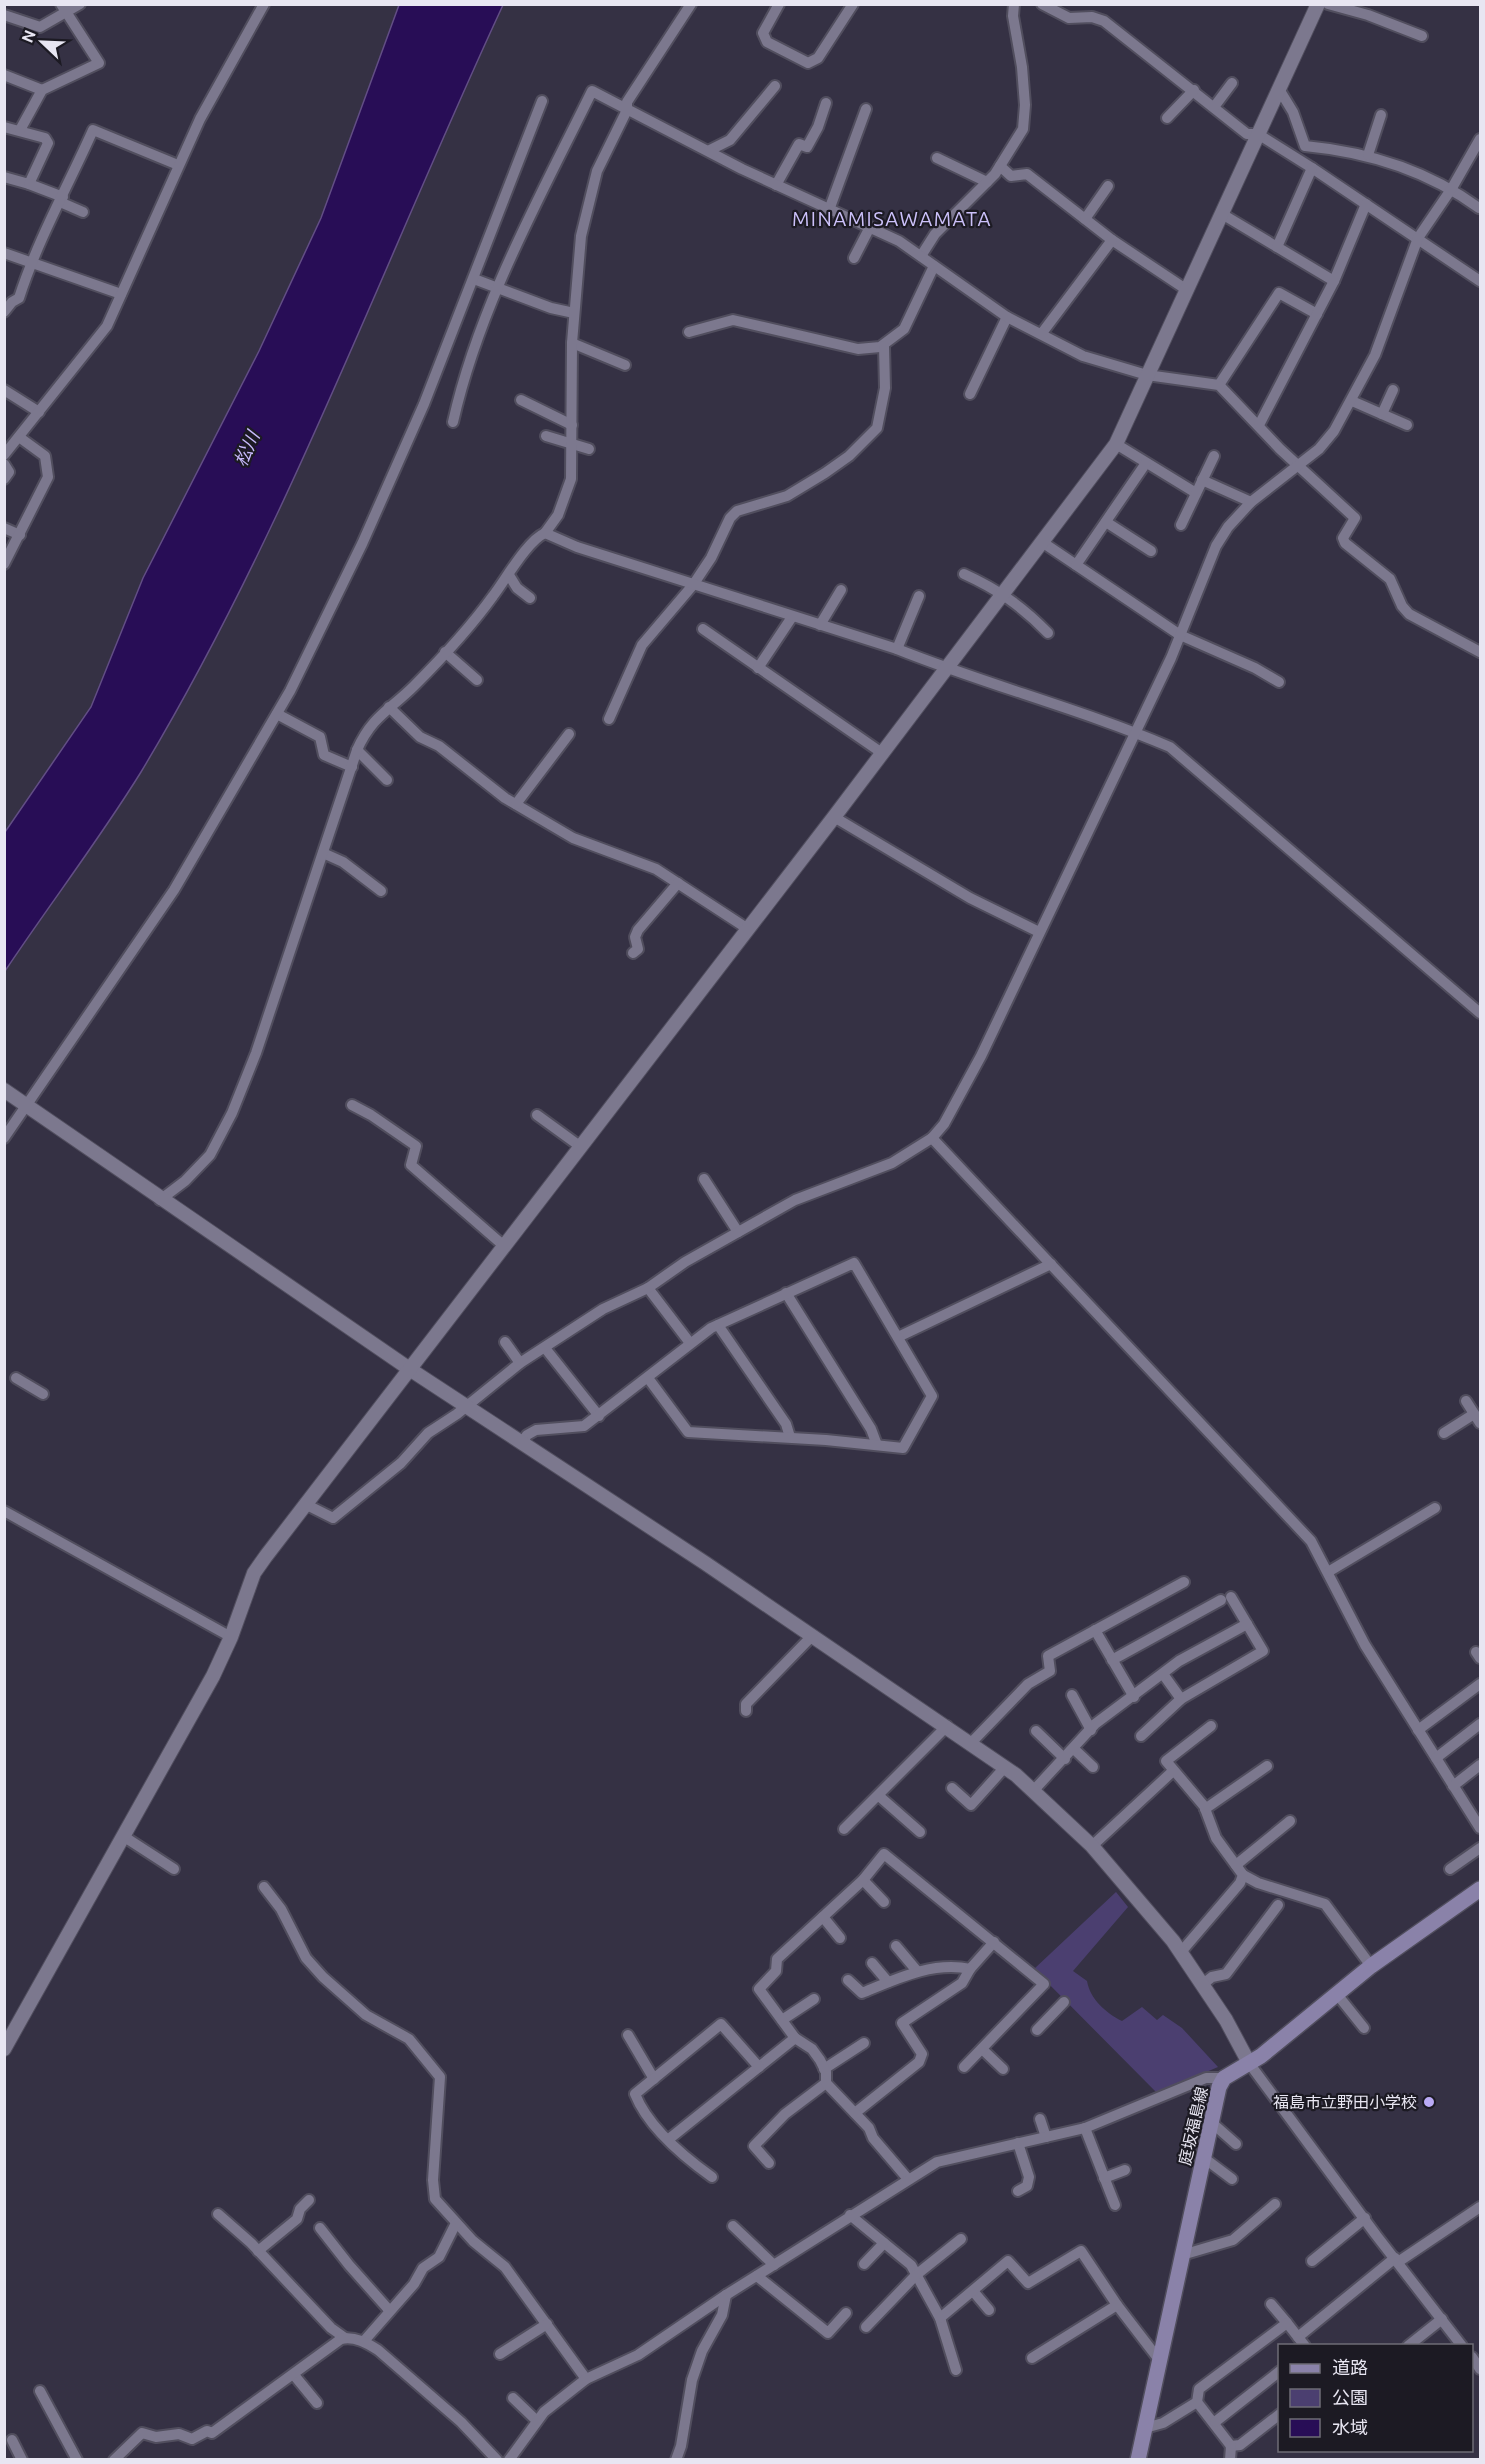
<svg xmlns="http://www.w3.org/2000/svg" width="1485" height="2464" font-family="Ubuntu,'Noto Sans JP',sans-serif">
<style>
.green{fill:#4b3f70}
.water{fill:#280d56;stroke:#624e85;stroke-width:1.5}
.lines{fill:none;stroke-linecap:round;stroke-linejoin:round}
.minor-casing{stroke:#514e5e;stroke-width:14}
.tertiary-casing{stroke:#514e5e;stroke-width:16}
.secondary-casing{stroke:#514e5e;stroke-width:18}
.minor{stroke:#7c788e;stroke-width:10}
.tertiary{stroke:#7c788e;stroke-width:14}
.secondary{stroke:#8a82a9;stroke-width:15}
.poi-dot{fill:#baaaf6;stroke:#1c1a23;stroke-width:2}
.labels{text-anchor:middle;stroke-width:4.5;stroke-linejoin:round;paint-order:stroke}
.poi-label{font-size:16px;fill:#e8e6f2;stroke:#1c1a23;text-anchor:end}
.street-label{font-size:16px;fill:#e8e6f2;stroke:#1c1a23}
.water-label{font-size:18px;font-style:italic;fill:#c7bafb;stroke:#1c1a23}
.quarter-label{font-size:20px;letter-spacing:1.5px;fill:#ccc1fa;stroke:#1c1a23}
</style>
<rect width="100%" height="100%" fill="#353144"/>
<path class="green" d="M 1116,1892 L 1128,1907 L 1073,1971 L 1087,1981 C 1090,1999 1106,2013 1122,2021 L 1142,2007 L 1157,2020 L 1163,2015 L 1182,2028 L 1218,2067 L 1157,2093 L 1034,1969 Z"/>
<path class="water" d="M 399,5 L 503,5 C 384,261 287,529 141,772 C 99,840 49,905 5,971 L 5,832 L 91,707 L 143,578 L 259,351 L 321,218 Z"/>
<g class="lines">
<g class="minor-casing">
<g id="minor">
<path d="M 779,4 L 763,33 L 767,42 L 808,63 L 818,58 L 853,4"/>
<path d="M 1042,4 L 1069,18 L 1092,17 L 1104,21 L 1247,134 L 1258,134 L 1312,168 L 1480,281"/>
<path d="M 1328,4 L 1368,15 L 1422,36"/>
<path d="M 4,15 L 40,27 L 80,4"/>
<path d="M 4,75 L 42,90"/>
<path d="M 1279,89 L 1293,112 L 1305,146 C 1369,152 1427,170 1479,208"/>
<path d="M 1214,107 L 1232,83"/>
<path d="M 1167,118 L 1194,90"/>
<path d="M 4,127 L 45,138 L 48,143 L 29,184 L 4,177"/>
<path d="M 20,130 L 42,90 L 99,63 L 61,4"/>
<path d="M 710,150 L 730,140 L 775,86"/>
<path d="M 1368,155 L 1381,115"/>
<path d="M 937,158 L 987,182"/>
<path d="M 1000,166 L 1011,176 L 1027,174 L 1112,240 L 1187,290"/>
<path d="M 29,184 L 63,197"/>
<path d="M 776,185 L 799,144 L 807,147 L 818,127 L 826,103"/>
<path d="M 60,202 L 83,212"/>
<path d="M 829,210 L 866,109"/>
<path d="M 1222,214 L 1334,281"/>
<path d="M 1085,219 L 1108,186"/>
<path d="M 1277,247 L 1312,168"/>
<path d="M 4,253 L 121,294"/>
<path d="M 921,256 L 935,234 L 995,174 L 1023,129 L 1025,105 L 1022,67 L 1013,16 L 1014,4"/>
<path d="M 854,258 L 870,227"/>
<path d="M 474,279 L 551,308 L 574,313"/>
<path d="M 4,312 L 12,302 L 19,298 C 38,239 68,186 93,130 L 178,165"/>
<path d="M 689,332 L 733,320 L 858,349 L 880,347 L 904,329 L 934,266"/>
<path d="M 1042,333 L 1112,240"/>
<path d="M 572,343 L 625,365"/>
<path d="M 1219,385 L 1279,293 L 1317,314"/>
<path d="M 4,390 L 39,412"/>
<path d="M 970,394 L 1007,317"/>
<path d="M 521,400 L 572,425"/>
<path d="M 1352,401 L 1407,425"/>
<path d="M 1382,414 L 1393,390"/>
<path d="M 453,422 C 479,306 540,197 592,91 L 742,169 L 899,241 L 1007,317 L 1083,356 L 1147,375 L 1219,385 L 1280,449 L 1355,518 L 1343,538 L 1345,543 L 1390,579 L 1402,606 L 1409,614 L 1480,652"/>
<path d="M 1259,425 L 1334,281 L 1366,204"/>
<path d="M 546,436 L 589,449"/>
<path d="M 1116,444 L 1196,493"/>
<path d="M 4,455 L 107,326 L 200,119 L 264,4"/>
<path d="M 4,464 L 9,472 L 4,479"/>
<path d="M 1202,480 L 1251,502"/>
<path d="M 1106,522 L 1151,551"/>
<path d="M 1181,525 L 1214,456"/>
<path d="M 4,528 L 20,535"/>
<path d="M 545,533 L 558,515 L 571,479 L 572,343 L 581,236 L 597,171 L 627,110 L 627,102 L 691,4"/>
<path d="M 1042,542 L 1180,635 L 1255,668 L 1279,682"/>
<path d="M 4,564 L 48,477 L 45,456 L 19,437"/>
<path d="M 1076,565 L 1146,463"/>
<path d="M 964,574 C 997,589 1022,606 1048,633"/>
<path d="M 509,575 L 517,588 L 530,598"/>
<path d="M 820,625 L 841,590"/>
<path d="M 703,629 L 882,753"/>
<path d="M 897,649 L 919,596"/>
<path d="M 445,652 L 477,680"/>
<path d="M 758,668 L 792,617"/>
<path d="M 389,707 L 420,737 L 439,746 L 505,798 L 573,838 L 656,869 L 748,929"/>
<path d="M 277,714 L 320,737 L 324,755 L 352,767"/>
<path d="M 609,719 L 642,645 L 693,585 L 711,558 L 730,518 L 737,511 L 787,496 L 825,473 L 849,456 L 877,428 L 885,388 L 884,346"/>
<path d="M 357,750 L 387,780"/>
<path d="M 516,804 L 569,734"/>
<path d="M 834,817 L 970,898 L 1039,932"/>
<path d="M 323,853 L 343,862 L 381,891"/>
<path d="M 633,953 L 638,949 L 635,937 L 638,930 L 678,883"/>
<path d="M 352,1105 L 371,1115 L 416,1146 L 411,1165 L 504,1246"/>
<path d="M 537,1115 L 581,1147"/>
<path d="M 4,1138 L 174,890 L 290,691 L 362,544 L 424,404 L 542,101"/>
<path d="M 932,1138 L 1311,1541 L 1365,1645 L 1480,1828"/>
<path d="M 704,1179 L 738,1232"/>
<path d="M 160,1200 L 185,1181 L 210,1155 L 232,1113 L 256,1053 L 357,750 C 372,716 390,710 414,686 C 442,658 470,628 493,596 C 506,579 527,541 545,533 L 577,547 L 897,649 C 987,685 1081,709 1170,747 L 1480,1013"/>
<path d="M 648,1288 L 690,1343"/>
<path d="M 786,1293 L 871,1429 L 877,1445"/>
<path d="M 718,1325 L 786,1424 L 790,1437"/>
<path d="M 898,1337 L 1051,1264"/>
<path d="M 505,1342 L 520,1363"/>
<path d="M 545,1348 L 599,1416"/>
<path d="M 16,1378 L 43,1394"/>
<path d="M 1466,1401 L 1480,1423"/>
<path d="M 1444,1433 L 1474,1414"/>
<path d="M 522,1443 L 527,1435 L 536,1430 L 584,1426 L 711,1328 L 854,1263 L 932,1396 L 903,1448 L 826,1440 L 688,1432 L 648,1378"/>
<path d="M 305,1504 L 333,1518 L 401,1463 L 428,1433 L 457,1414 L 520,1363 L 603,1309 L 648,1288 L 685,1262 L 795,1200 L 892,1163 L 932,1138 L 944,1124 L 981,1056 L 1171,658 L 1216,546 L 1228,527 L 1251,502 L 1319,449 L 1334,431 L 1375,355 L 1418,238 L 1452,188 L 1480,139"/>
<path d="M 4,1511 L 231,1637"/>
<path d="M 1328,1572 L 1435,1508"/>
<path d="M 1095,1630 L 1134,1697"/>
<path d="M 1476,1652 L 1480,1658"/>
<path d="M 1112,1660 L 1221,1600"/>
<path d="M 1163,1674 L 1181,1699"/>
<path d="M 1072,1695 L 1091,1730"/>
<path d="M 746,1711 L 746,1704 L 812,1636"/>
<path d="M 1418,1730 L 1480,1684"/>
<path d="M 1036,1731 L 1065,1759"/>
<path d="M 1141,1736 L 1181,1699 L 1263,1651 L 1231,1597"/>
<path d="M 971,1743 L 1028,1684 L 1050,1671 L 1048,1656 L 1184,1582"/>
<path d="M 1074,1749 L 1093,1767"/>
<path d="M 1436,1758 L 1480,1724"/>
<path d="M 1453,1786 L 1480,1765"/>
<path d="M 952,1788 L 971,1805 L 1005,1767"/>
<path d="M 1034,1790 L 1095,1724 L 1179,1661 L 1247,1624"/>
<path d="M 879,1796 L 920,1832"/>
<path d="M 1205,1809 L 1267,1766"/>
<path d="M 844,1829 L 947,1726"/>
<path d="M 123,1836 L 174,1869"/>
<path d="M 1092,1846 L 1173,1771"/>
<path d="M 1236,1865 L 1290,1821"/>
<path d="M 1450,1869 L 1480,1848"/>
<path d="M 1243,1875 L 1258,1883 L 1325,1904 L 1371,1966"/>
<path d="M 863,1880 L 884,1902"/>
<path d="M 264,1887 L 281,1909 L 306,1958 L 323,1977 L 366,2015 L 409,2039 L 440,2077 L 433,2180 L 435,2199 L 473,2241 L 505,2267 L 586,2379"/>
<path d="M 823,1917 L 840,1938"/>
<path d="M 896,1946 L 917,1971"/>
<path d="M 1181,1952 L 1240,1883 L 1243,1875 L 1216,1838 L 1204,1806 L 1166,1761 L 1211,1726"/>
<path d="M 872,1963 L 888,1982"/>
<path d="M 848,1980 L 862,1993 C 896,1979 933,1961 970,1969 L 994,1942"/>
<path d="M 1203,1984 L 1212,1977 L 1226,1974 L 1278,1905"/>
<path d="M 1336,1993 L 1364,2028"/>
<path d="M 782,2020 L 814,1999"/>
<path d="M 1037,2030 L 1064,2002"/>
<path d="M 628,2035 L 654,2079"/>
<path d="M 982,2049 L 1003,2069"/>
<path d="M 1249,2063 L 1376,2235 L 1462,2346"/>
<path d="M 824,2069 L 864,2043"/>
<path d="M 855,2113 L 919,2062 L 922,2054 L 902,2023 L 962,1983 L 970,1969"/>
<path d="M 1040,2119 L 1046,2137"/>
<path d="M 1211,2122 L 1236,2144"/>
<path d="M 1085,2128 L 1115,2205"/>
<path d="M 669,2139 L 795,2038"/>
<path d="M 1204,2158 L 1232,2179"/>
<path d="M 769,2163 L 754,2146 L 785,2114 L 826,2083"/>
<path d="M 712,2177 C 684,2157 648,2127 635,2094 L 721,2024 L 759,2067"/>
<path d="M 1104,2178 L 1125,2170"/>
<path d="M 908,2179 L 873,2138 L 869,2128 L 826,2083 L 826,2072 L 820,2060 L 812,2049 L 795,2038 L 759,1989 L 776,1971 L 777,1959 L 863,1880 L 884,1854 L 1044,1984 L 964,2067"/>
<path d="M 1018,2191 L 1027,2186 L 1029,2177 L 1018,2143"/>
<path d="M 218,2214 L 251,2243 L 331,2328 L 345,2338"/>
<path d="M 850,2215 L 911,2265 L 940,2318 L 956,2370"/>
<path d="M 733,2226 L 774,2265"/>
<path d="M 320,2228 L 349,2265 L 389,2310"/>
<path d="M 258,2251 L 297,2219 L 300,2209 L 309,2200"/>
<path d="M 1182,2255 L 1233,2240 L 1275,2204"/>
<path d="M 1312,2261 L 1365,2218"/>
<path d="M 1398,2262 L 1480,2207"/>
<path d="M 864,2264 L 884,2243"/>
<path d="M 757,2276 L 828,2333 L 846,2313"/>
<path d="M 973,2291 L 989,2310"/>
<path d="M 1271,2304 L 1287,2323"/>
<path d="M 940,2318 L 1008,2261 L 1028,2283 L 1081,2251 L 1117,2305 L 1160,2361"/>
<path d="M 866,2327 L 916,2275 L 961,2239"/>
<path d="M 1298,2337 L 1395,2258"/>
<path d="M 364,2341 L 414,2284 L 423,2268 L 439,2257 L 456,2223"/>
<path d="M 1408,2346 L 1442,2319"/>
<path d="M 500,2354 L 547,2324"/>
<path d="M 1472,2357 L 1480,2369"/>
<path d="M 1032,2358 L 1117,2305"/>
<path d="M 294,2375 L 317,2403"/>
<path d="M 40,2391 L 77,2460"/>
<path d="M 513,2398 L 536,2420"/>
<path d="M 1197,2402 L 1231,2446 L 1240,2445 L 1280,2414"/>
<path d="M 1215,2422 L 1280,2371"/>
<path d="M 1145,2428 L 1163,2423 L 1197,2402 L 1199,2389 L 1287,2323 L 1305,2346"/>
<path d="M 12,2440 L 22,2460"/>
<path d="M 114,2460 L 142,2433 L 156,2437 L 179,2434 L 192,2439 L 207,2431 L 212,2433 L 341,2339 C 355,2336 367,2343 378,2350 L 461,2422 L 497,2460"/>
<path d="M 509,2460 L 544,2412 L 586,2379 L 638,2355 L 726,2295 L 937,2162 L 1085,2128 L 1206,2078 L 1224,2078"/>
<path d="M 676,2460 L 681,2446 L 692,2380 L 702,2351 L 722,2315 L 726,2295"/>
<path d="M 1230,2460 L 1231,2446"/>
</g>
</g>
<g class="tertiary-casing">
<g id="tertiary">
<path d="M 4,1090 L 411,1370 L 705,1563 L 1016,1775 L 1092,1846 L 1173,1941 L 1226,2020 L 1249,2063"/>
<path d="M 4,2049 L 213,1676 L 231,1637 L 254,1573 L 266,1556 L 834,817 L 1116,444 L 1318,4"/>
</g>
</g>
<g class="secondary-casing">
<path id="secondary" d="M 1138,2460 L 1219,2087 L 1224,2078 L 1261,2056 L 1371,1966 L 1480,1889"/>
</g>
<use href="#minor" class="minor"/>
<use href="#tertiary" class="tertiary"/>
<use href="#secondary" class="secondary"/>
</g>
<circle class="poi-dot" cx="1429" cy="2102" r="6"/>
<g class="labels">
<g class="poi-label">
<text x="1417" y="2108">福島市立野田小学校</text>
</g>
<g class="street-label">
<text transform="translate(1193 2126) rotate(-77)" y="6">庭坂福島線</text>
</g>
<g class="water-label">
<text transform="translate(247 449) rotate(-66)" y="6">松川</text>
</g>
<g class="quarter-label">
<text x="892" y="226">MINAMISAWAMATA</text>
</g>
</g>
<rect width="1485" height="2464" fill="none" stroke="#e8e6f2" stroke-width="12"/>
<rect x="1278" y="2344" width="195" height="108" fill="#1c1a23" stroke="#6e6c76" stroke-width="1.5"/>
<rect x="1290" y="2364" width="30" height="9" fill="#8a82a9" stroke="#6e6c76" stroke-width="1.5"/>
<text x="1332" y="2374" font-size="18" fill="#e8e6f2">道路</text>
<rect x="1290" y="2389" width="30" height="18" fill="#4b3f70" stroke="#6e6c76" stroke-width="1.5"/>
<text x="1332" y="2404" font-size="18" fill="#e8e6f2">公園</text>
<rect x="1290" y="2419" width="30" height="18" fill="#280d56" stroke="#6e6c76" stroke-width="1.5"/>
<text x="1332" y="2434" font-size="18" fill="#e8e6f2">水域</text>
<g transform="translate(42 42) rotate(293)" stroke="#1c1a23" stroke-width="4.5" paint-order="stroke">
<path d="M0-4.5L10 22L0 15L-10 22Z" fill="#e8e6f2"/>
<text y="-9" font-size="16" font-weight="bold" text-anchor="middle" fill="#e8e6f2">N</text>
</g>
</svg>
